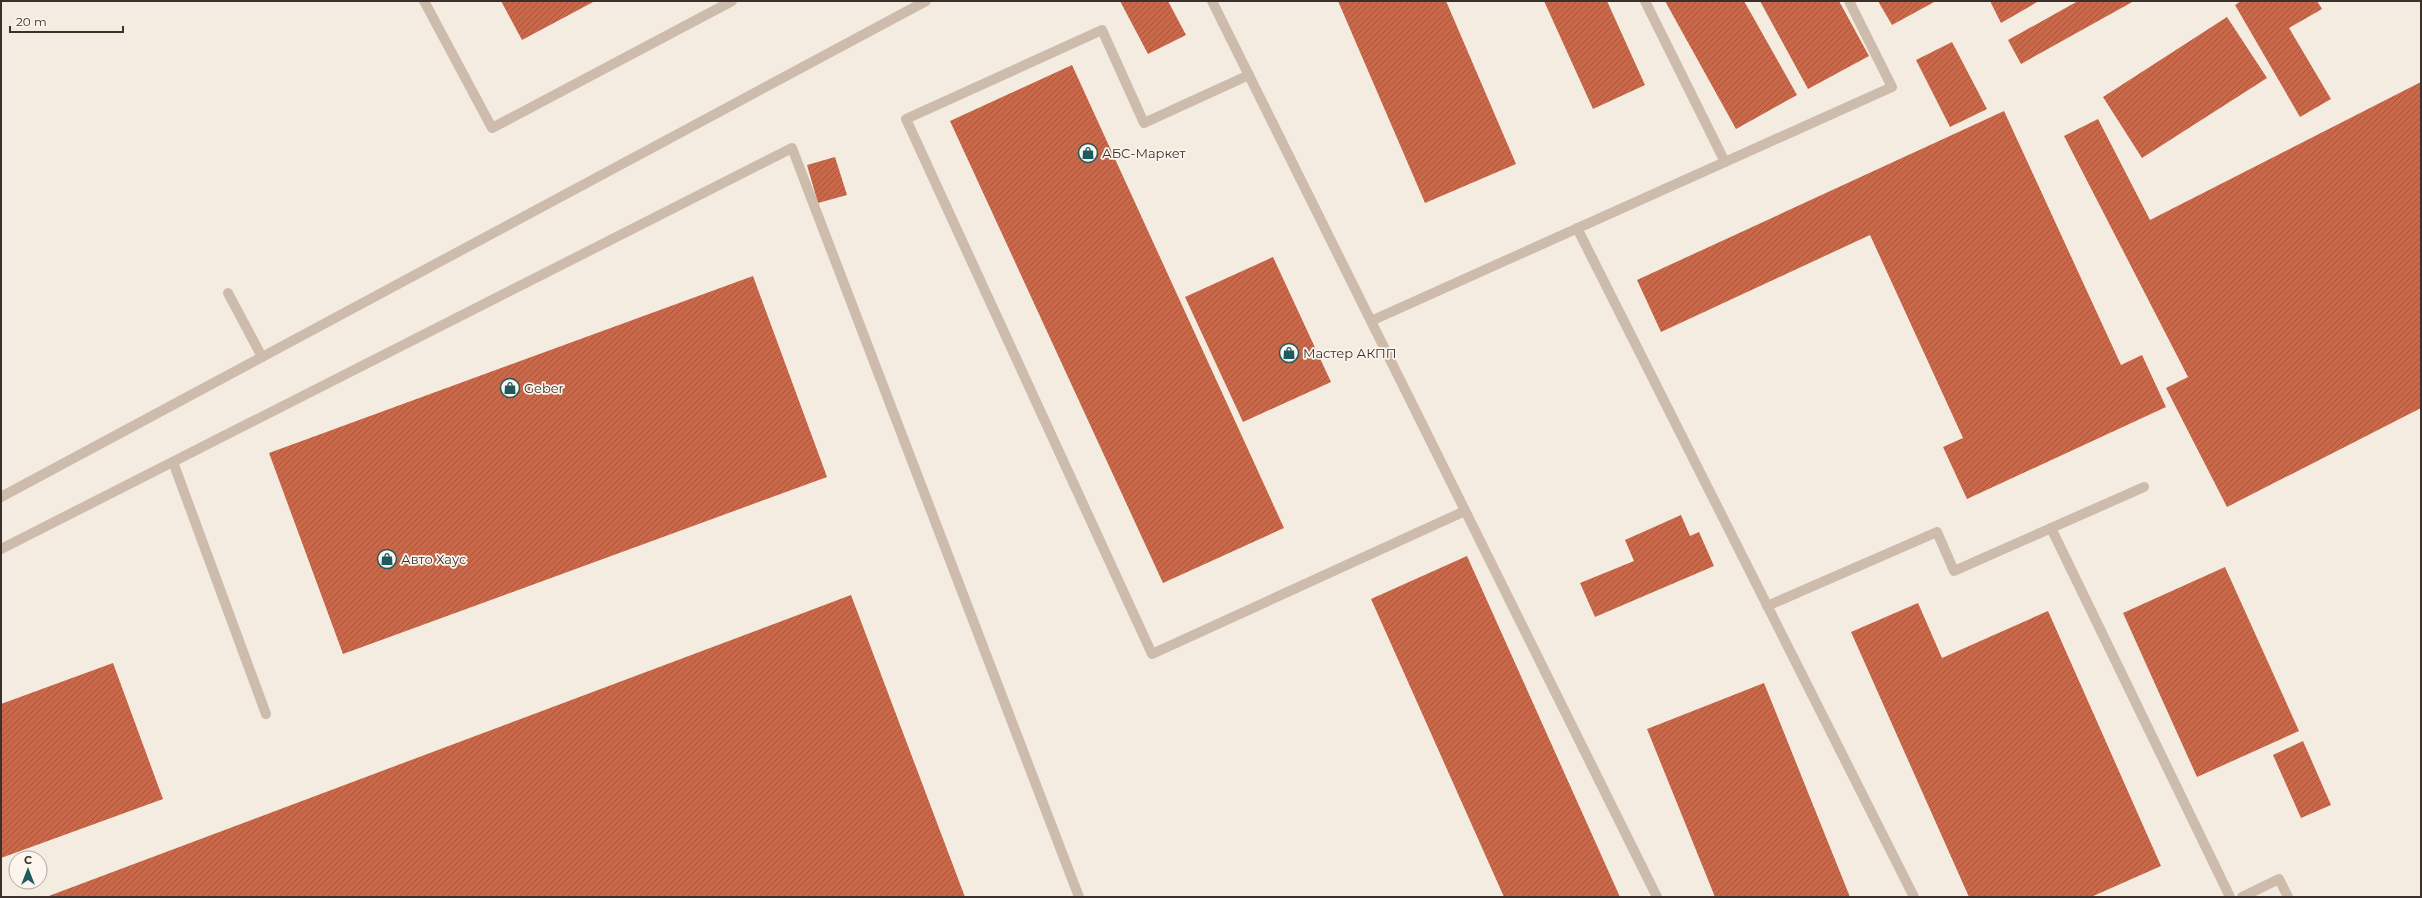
<svg xmlns="http://www.w3.org/2000/svg" width="2422" height="898" font-family="Montserrat,sans-serif">
<style>
.building{fill:url(#building-hatch)}
.lines{fill:none;stroke-linecap:round;stroke-linejoin:round}
.lane{stroke:#cdbbac;stroke-width:10}
.labels{text-anchor:middle;stroke-width:3.5;stroke-linejoin:round;paint-order:stroke}
.poi-label{font-size:13px;fill:#3b302b;stroke:#fbf5ee;text-anchor:start}
</style>
<defs>
<pattern id="building-hatch" width="6" height="6" patternUnits="userSpaceOnUse"><rect width="6" height="6" fill="#c8694b"/><path d="M-1 1l2-2M0 6l6-6M5 7l2-2" fill="none" stroke="#a4573f"/></pattern>
</defs>
<rect width="100%" height="100%" fill="#f4ebe1"/>
<g class="building">
<path d="M 501,1 L 595,1 L 522,40 Z"/>
<path d="M 1120,1 L 1168,1 L 1186,35 L 1148,54 Z"/>
<path d="M 1338,1 L 1446,1 L 1516,164 L 1425,203 Z"/>
<path d="M 1544,1 L 1607,1 L 1645,85 L 1593,109 Z"/>
<path d="M 1665,1 L 1744,1 L 1797,95 L 1736,129 Z"/>
<path d="M 1760,1 L 1839,1 L 1869,56 L 1808,89 Z"/>
<path d="M 1878,1 L 1936,1 L 1892,25 Z"/>
<path d="M 1990,1 L 2039,1 L 2001,23 Z"/>
<path d="M 2078,1 L 2134,1 L 2021,64 L 2008,40 Z"/>
<path d="M 2241,1 L 2317,1 L 2322,9 L 2289,28 L 2331,99 L 2300,117 L 2235,5 Z"/>
<path d="M 2227,17 L 2267,78 L 2142,158 L 2103,97 Z"/>
<path d="M 1952,42 L 1987,109 L 1950,127 L 1916,60 Z"/>
<path d="M 1072,65 L 1284,528 L 1163,583 L 950,121 Z"/>
<path d="M 2421,82 L 2421,408 L 2227,507 L 2166,388 L 2188,377 L 2064,136 L 2098,119 L 2150,220 Z"/>
<path d="M 2004,111 L 2121,365 L 2142,355 L 2166,407 L 1967,499 L 1943,447 L 1963,438 L 1870,235 L 1661,332 L 1637,280 Z"/>
<path d="M 835,157 L 847,195 L 818,203 L 807,165 Z"/>
<path d="M 1273,257 L 1331,382 L 1243,422 L 1185,297 Z"/>
<path d="M 753,276 L 827,477 L 343,654 L 269,453 Z"/>
<path d="M 1681,515 L 1690,536 L 1699,532 L 1714,566 L 1595,617 L 1580,583 L 1634,561 L 1625,540 Z"/>
<path d="M 1467,556 L 1620,897 L 1504,897 L 1371,599 Z"/>
<path d="M 2225,567 L 2299,731 L 2197,777 L 2123,613 Z"/>
<path d="M 851,595 L 965,897 L 46,897 Z"/>
<path d="M 1918,603 L 1942,658 L 2048,611 L 2161,866 L 2091,897 L 1969,897 L 1851,632 Z"/>
<path d="M 113,663 L 163,799 L 1,858 L 1,704 Z"/>
<path d="M 1764,683 L 1850,897 L 1715,897 L 1647,729 Z"/>
<path d="M 2303,741 L 2331,805 L 2301,818 L 2273,755 Z"/>
</g>
<g class="lines">
<g class="lane">
<path d="M 424,1 L 492,128 L 732,1"/>
<path d="M 1212,1 L 1657,897"/>
<path d="M 1645,1 L 1725,162"/>
<path d="M 1249,75 L 1144,123 L 1102,30 L 906,119 L 1152,654 L 1465,511"/>
<path d="M 1577,228 L 1914,897"/>
<path d="M 228,293 L 262,357"/>
<path d="M 1371,321 L 1892,87 L 1849,1"/>
<path d="M 173,462 L 266,714"/>
<path d="M 1,497 L 926,1"/>
<path d="M 2051,528 L 2230,897"/>
<path d="M 1,549 L 792,148 L 1079,897"/>
<path d="M 1767,606 L 1937,532 L 1954,571 L 2144,487"/>
<path d="M 2242,897 L 2279,879 L 2288,897"/>
</g>
</g>
<defs>
<g id="shop-ring" transform="scale(1)"><circle r="9.5" fill="#fbf5ee" stroke="#1f5a5e" stroke-width="1.5"/><path d="M-5-2.5h2.3a2.7 3.5 0 0 1 5.4 0H5L5.5 6h-11ZM-1.5-2.5h3a1.5 2.3 0 0 0-3 0Z" fill="#1f5a5e"/></g>
</defs>
<g fill-rule="evenodd">
<use href="#shop-ring" x="1088" y="153"/>
<use href="#shop-ring" x="1289" y="353"/>
<use href="#shop-ring" x="510" y="388"/>
<use href="#shop-ring" x="387" y="559"/>
</g>
<g class="labels">
<g class="poi-label">
<text x="1102" y="158">АБС-Маркет</text>
<text x="1303" y="358">Мастер АКПП</text>
<text x="524" y="393">Geber</text>
<text x="401" y="564">Авто Хаус</text>
</g>
</g>
<rect width="2422" height="898" fill="none" stroke="#3b302b" stroke-width="4"/>
<g transform="translate(28 870)"><circle r="19" fill="#fbf5ee" stroke="#aea6a0"/>
<path d="M0-3L7 15L0 10L-7 15Z" fill="#1f5a5e"/>
<text y="-6" font-size="11" font-weight="bold" text-anchor="middle" fill="#3b302b">С</text>
</g>
<path d="M10 26v6h113v-6" fill="none" stroke="#3b302b" stroke-width="2"/>
<text x="16" y="26" font-size="12" fill="#3b302b" stroke="#fbf5ee" stroke-width="3" paint-order="stroke">20 m</text>
</svg>
